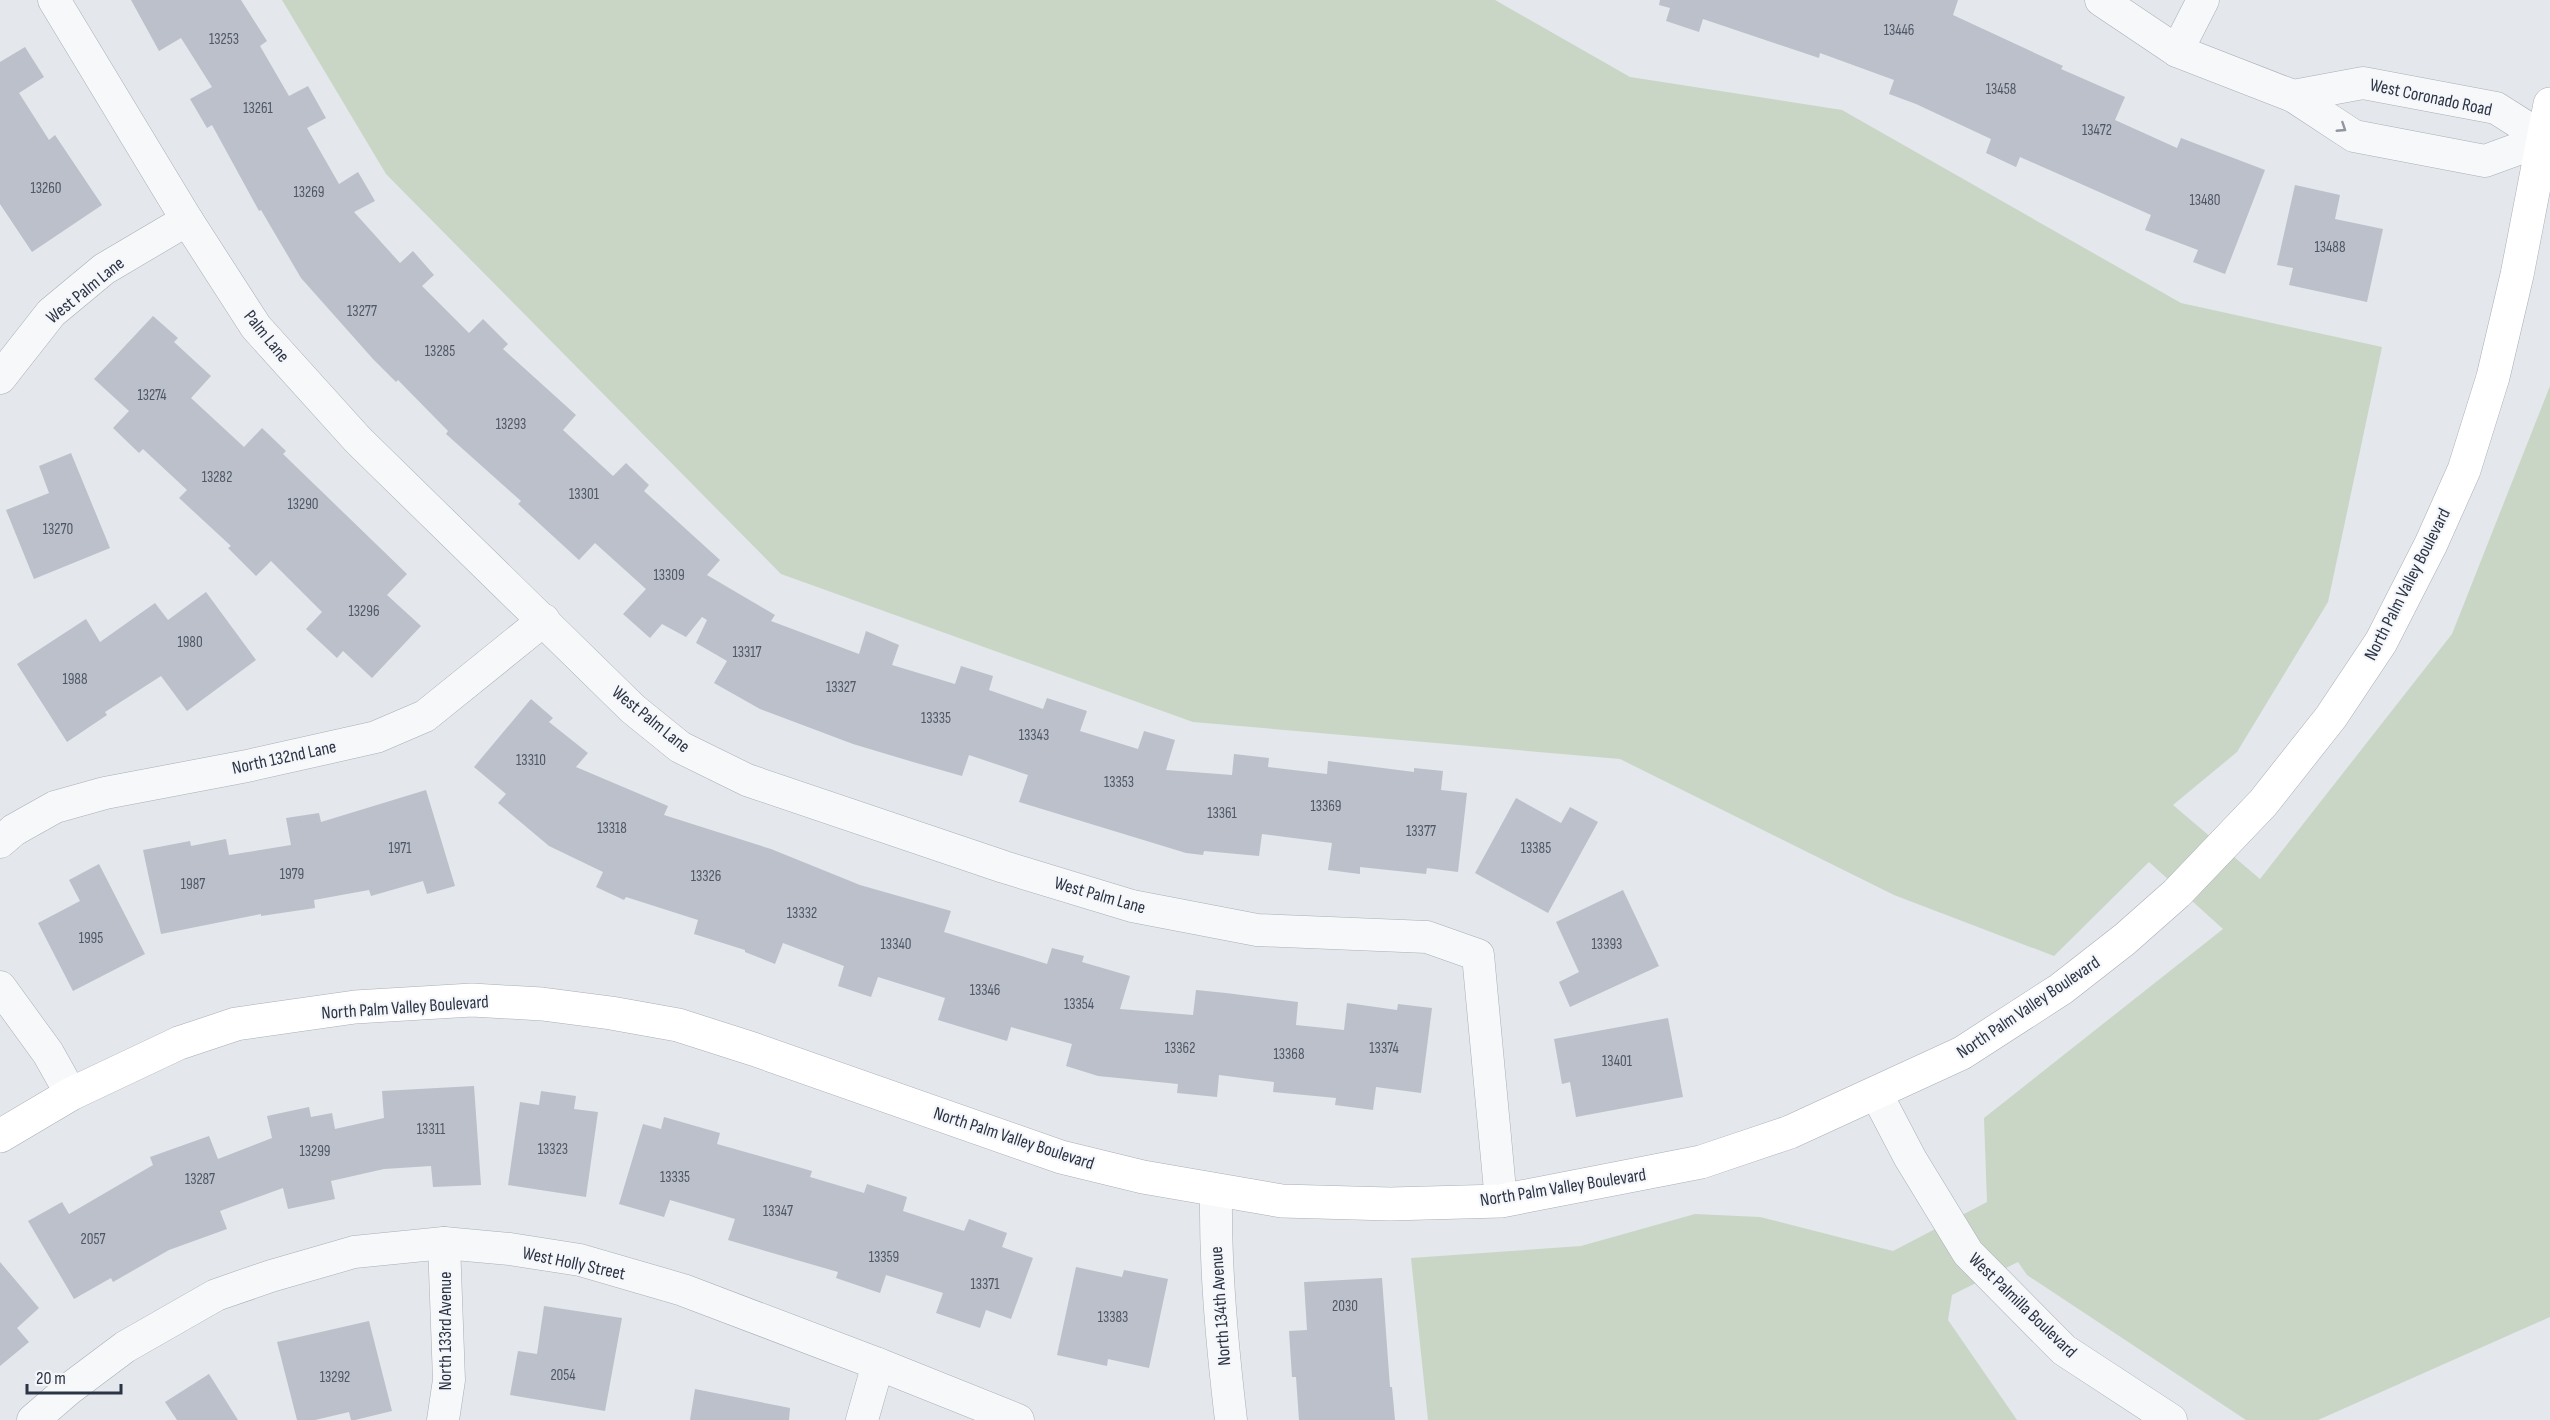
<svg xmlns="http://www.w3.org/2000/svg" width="2550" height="1420" font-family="'Sofia Sans Condensed',sans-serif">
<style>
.green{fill:#c9d6c5}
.building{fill:#bbc0ca}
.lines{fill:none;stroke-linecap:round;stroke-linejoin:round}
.street-casing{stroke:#a9aeb7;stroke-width:33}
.secondary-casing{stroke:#a9aeb7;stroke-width:34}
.street{stroke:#f7f8fa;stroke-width:32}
.secondary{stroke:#fff;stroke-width:33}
.oneway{stroke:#9196a0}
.labels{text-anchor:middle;stroke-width:4.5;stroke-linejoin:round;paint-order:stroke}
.number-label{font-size:15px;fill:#4f5766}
.street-label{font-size:18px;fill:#2b3445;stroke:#f4f6f9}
</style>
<rect width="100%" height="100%" fill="#e4e7ec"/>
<path class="green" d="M 282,0 L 1495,0 L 1630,77 L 1842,110 L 2181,303 L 2382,347 L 2328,602 L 2237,752 L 2173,805 L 2260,879 L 2452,634 L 2550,386 L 2550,1317 L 2318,1420 L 2246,1420 L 2027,1275 L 2018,1262 L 1952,1295 L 1948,1320 L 2017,1420 L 1428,1420 L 1411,1258 L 1581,1246 L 1695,1214 L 1760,1217 L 1893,1251 L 1987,1202 L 1984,1118 L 2223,929 L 2149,862 L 2054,956 L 1894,895 L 1620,759 L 1193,722 L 781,574 L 386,174 Z"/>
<g class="building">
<path d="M 131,0 L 241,0 L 267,41 L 260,46 L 289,96 L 308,86 L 326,118 L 307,128 L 339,184 L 358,172 L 375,201 L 354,212 L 400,263 L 413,251 L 434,275 L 422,286 L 469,333 L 483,319 L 508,344 L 503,349 L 576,415 L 563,430 L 613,476 L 626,463 L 649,485 L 644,491 L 720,560 L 707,575 L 775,615 L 771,621 L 859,654 L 866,631 L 899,645 L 892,665 L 955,684 L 961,666 L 993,676 L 989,690 L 1043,709 L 1047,698 L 1087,711 L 1080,731 L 1138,749 L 1144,731 L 1175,740 L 1166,770 L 1232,775 L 1234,754 L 1269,758 L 1268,767 L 1327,774 L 1328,761 L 1414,772 L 1414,768 L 1443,771 L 1441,790 L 1467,793 L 1458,872 L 1427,868 L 1426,874 L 1360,867 L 1360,874 L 1328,870 L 1332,843 L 1262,834 L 1259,856 L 1204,851 L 1203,855 L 1186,853 L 1019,802 L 1028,775 L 969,755 L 962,776 L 913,762 L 853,744 L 760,709 L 714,683 L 727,661 L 696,643 L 707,620 L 702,617 L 686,637 L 662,624 L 650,638 L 623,614 L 646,589 L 595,543 L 579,560 L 518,504 L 521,501 L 446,434 L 448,431 L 398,380 L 396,382 L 373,359 L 301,278 L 261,210 L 259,211 L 212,125 L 207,128 L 190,99 L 212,87 L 181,38 L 159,51 Z"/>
<path d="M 1660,0 L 1958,0 L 1953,15 L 2063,66 L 2061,69 L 2125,97 L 2115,120 L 2177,148 L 2181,138 L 2265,170 L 2225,274 L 2193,262 L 2198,250 L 2145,230 L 2151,215 L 2020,157 L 2016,167 L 1986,153 L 1991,139 L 1916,104 L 1889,94 L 1894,80 L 1820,53 L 1819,58 L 1703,19 L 1699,32 L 1666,21 L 1670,8 L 1659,5 Z"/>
<path d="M 25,47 L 44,77 L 19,93 L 49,140 L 55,135 L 102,205 L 32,252 L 0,204 L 0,62 Z"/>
<path d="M 2295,185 L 2340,195 L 2335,219 L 2383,229 L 2367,302 L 2289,285 L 2293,268 L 2277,265 Z"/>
<path d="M 153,316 L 178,338 L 174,342 L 211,376 L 191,398 L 244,447 L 262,428 L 286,451 L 283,454 L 407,574 L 387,595 L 421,626 L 372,678 L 343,651 L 337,658 L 306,629 L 322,612 L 271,561 L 256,576 L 228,548 L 231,546 L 179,498 L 187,490 L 143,449 L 139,453 L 113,428 L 129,411 L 94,379 Z"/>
<path d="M 71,453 L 110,548 L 34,579 L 6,510 L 49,493 L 39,466 Z"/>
<path d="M 206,592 L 256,660 L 187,711 L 161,676 L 105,712 L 107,715 L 67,742 L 17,664 L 86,619 L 100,642 L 155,603 L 168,620 Z"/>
<path d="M 531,699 L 553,718 L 549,722 L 588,753 L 576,767 L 668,806 L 664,815 L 771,849 L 860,885 L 951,911 L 944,932 L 1047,964 L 1052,948 L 1084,956 L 1082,962 L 1130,976 L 1120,1009 L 1193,1015 L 1196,990 L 1226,993 L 1298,1002 L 1296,1025 L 1344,1030 L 1347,1003 L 1397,1010 L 1398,1004 L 1432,1008 L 1421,1093 L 1376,1087 L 1373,1110 L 1335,1105 L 1336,1098 L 1273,1092 L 1274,1082 L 1219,1075 L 1217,1097 L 1177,1093 L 1178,1084 L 1098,1076 L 1066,1066 L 1072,1044 L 1011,1027 L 1007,1041 L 938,1020 L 945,998 L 878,977 L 871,997 L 838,986 L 844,966 L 783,943 L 775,964 L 745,952 L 745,950 L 694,934 L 698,920 L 626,897 L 624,900 L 596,887 L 603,872 L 549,846 L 498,803 L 506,794 L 474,767 Z"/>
<path d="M 426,790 L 455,886 L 427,894 L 423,881 L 371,896 L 369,890 L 314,900 L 315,908 L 261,916 L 261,914 L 161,934 L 143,850 L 190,841 L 191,846 L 226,839 L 229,855 L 291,845 L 286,818 L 319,813 L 321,822 Z"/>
<path d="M 1516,798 L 1561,823 L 1570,807 L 1598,822 L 1548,913 L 1475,873 Z"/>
<path d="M 99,864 L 145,954 L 73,991 L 38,923 L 80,901 L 69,880 Z"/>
<path d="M 1623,890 L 1659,966 L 1570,1007 L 1559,982 L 1579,972 L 1556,922 Z"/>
<path d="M 1668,1018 L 1683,1097 L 1576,1117 L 1570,1082 L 1562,1084 L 1554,1039 Z"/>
<path d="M 474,1086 L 481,1185 L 433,1187 L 431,1166 L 384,1169 L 331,1181 L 335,1199 L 288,1209 L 283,1188 L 220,1211 L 227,1229 L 169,1250 L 113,1282 L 111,1278 L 74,1299 L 28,1221 L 62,1202 L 69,1214 L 153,1165 L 150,1157 L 209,1136 L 218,1159 L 272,1138 L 267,1116 L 309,1107 L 311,1117 L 332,1113 L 335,1129 L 384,1118 L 382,1091 Z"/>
<path d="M 541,1091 L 576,1096 L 574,1109 L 598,1112 L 586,1197 L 508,1185 L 520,1102 L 539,1105 Z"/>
<path d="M 664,1117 L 720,1133 L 717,1144 L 812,1171 L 810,1177 L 864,1193 L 867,1184 L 907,1197 L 903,1211 L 964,1231 L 969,1219 L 1007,1233 L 1002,1247 L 1033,1258 L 1011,1319 L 986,1310 L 980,1328 L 936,1313 L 943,1293 L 886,1275 L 880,1293 L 836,1278 L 838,1272 L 728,1240 L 735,1219 L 670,1200 L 664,1217 L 619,1204 L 643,1124 L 661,1129 Z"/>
<path d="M 0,1262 L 39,1308 L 17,1328 L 29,1342 L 0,1366 Z"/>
<path d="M 1076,1267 L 1122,1277 L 1124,1270 L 1168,1279 L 1149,1368 L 1108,1359 L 1107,1366 L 1057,1355 Z"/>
<path d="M 1382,1278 L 1390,1387 L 1392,1387 L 1395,1420 L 1299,1420 L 1296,1377 L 1292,1377 L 1289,1331 L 1307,1330 L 1304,1282 Z"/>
<path d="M 544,1306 L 622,1318 L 605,1411 L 510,1395 L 518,1351 L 537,1354 Z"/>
<path d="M 369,1321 L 392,1411 L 355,1420 L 351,1420 L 349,1412 L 315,1420 L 297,1420 L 277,1342 Z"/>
<path d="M 209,1374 L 238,1420 L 177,1420 L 165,1402 Z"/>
<path d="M 695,1389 L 790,1408 L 789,1420 L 690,1420 Z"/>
</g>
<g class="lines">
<g class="street-casing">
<g id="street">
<path d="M 54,0 L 187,220 L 256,327 L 358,440 L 633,709 L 680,747 L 747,780 L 1004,867 L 1132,906 L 1257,930 L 1427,937 L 1478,955 L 1501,1201"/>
<path d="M 2101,0 L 2177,51 L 2293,96 L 2354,136 L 2485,161 L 2545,139"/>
<path d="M 2177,51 L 2203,0"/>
<path d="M 2293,96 L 2363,83 L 2496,108 L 2545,139"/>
<path d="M 0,378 L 51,313 L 104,269 L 187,220"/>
<path d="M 0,842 L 14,830 L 55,807 L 105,793 L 247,766 L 376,737 L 425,716 L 544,620"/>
<path d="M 0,987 L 48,1053 L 71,1094"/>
<path d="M 1876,1093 L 1910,1158 L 1968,1253 L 2064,1350 L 2171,1420"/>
<path d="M 1216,1191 C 1215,1268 1222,1343 1231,1420"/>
<path d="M 33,1420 L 69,1389 L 125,1347 L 216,1295 L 271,1276 L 354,1252 L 444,1243 L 510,1249 L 580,1260 L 683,1290 L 878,1364 L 1018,1420"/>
<path d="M 443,1420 L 449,1380 L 444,1243"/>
<path d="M 862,1420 L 878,1364"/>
</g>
</g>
<g class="secondary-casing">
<path id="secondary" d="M 0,1136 L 71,1094 L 179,1043 L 236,1024 L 355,1007 L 472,1000 L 542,1004 L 611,1013 L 678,1025 L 753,1049 L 1061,1157 L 1143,1177 L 1282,1201 L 1390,1204 L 1501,1201 L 1701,1162 L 1790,1132 L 1962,1053 L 2061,989 L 2125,939 L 2177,893 L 2263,803 L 2331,717 L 2381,642 L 2431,544 L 2464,470 L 2493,377 L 2517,275 L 2550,104"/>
</g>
<use href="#street" class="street"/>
<use href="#secondary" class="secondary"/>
</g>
<defs><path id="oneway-chevron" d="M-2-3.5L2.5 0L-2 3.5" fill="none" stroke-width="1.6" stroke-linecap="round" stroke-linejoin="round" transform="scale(1.5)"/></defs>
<use class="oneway" href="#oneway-chevron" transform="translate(2342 128) rotate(33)"/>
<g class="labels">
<g class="number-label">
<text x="1899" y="35">13446</text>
<text x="224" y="44">13253</text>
<text x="2001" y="94">13458</text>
<text x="258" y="113">13261</text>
<text x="2097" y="135">13472</text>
<text x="46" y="193">13260</text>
<text x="309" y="197">13269</text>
<text x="2205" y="205">13480</text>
<text x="2330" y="252">13488</text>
<text x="362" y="316">13277</text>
<text x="440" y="356">13285</text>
<text x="152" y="400">13274</text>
<text x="511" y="429">13293</text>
<text x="217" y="482">13282</text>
<text x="584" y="499">13301</text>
<text x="303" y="509">13290</text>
<text x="58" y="534">13270</text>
<text x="669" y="580">13309</text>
<text x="364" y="616">13296</text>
<text x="190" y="647">1980</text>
<text x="747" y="657">13317</text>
<text x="75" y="684">1988</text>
<text x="841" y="692">13327</text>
<text x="936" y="723">13335</text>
<text x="1034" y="740">13343</text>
<text x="531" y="765">13310</text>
<text x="1119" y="787">13353</text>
<text x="1326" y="811">13369</text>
<text x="1222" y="818">13361</text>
<text x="612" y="833">13318</text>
<text x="1421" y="836">13377</text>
<text x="400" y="853">1971</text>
<text x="1536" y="853">13385</text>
<text x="292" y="879">1979</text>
<text x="706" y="881">13326</text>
<text x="193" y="889">1987</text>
<text x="802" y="918">13332</text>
<text x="91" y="943">1995</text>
<text x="896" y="949">13340</text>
<text x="1607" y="949">13393</text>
<text x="985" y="995">13346</text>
<text x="1079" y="1009">13354</text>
<text x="1180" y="1053">13362</text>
<text x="1384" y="1053">13374</text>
<text x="1289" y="1059">13368</text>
<text x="1617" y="1066">13401</text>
<text x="431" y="1134">13311</text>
<text x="553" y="1154">13323</text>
<text x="315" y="1156">13299</text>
<text x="675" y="1182">13335</text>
<text x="200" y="1184">13287</text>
<text x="778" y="1216">13347</text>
<text x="93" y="1244">2057</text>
<text x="884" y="1262">13359</text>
<text x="985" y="1289">13371</text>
<text x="1345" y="1311">2030</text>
<text x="1113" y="1322">13383</text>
<text x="563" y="1380">2054</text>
<text x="335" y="1382">13292</text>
</g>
<g class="street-label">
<text transform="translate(2431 97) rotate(12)" y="6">West Coronado Road</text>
<text transform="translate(85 290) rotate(-39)" y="6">West Palm Lane</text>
<text transform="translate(267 336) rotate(51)" y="6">Palm Lane</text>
<text transform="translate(2407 584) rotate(-63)" y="6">North Palm Valley Boulevard</text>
<text transform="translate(651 719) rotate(39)" y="6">West Palm Lane</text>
<text transform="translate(284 757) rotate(-12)" y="6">North 132nd Lane</text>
<text transform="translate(1100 895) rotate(16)" y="6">West Palm Lane</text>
<text transform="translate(405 1007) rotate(-4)" y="6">North Palm Valley Boulevard</text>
<text transform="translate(2028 1007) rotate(-34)" y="6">North Palm Valley Boulevard</text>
<text transform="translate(1014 1138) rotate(18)" y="6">North Palm Valley Boulevard</text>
<text transform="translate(1563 1187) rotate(-9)" y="6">North Palm Valley Boulevard</text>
<text transform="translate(574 1263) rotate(12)" y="6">West Holly Street</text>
<text transform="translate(2023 1305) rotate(44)" y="6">West Palmilla Boulevard</text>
<text transform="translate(1220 1306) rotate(-94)" y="6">North 134th Avenue</text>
<text transform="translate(445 1331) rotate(-90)" y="6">North 133rd Avenue</text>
</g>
</g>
<path d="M27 1384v9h94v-9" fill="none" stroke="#2b3445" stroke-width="3"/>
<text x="36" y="1384" font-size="18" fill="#2b3445" stroke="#f4f6f9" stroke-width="4.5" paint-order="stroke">20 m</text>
</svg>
